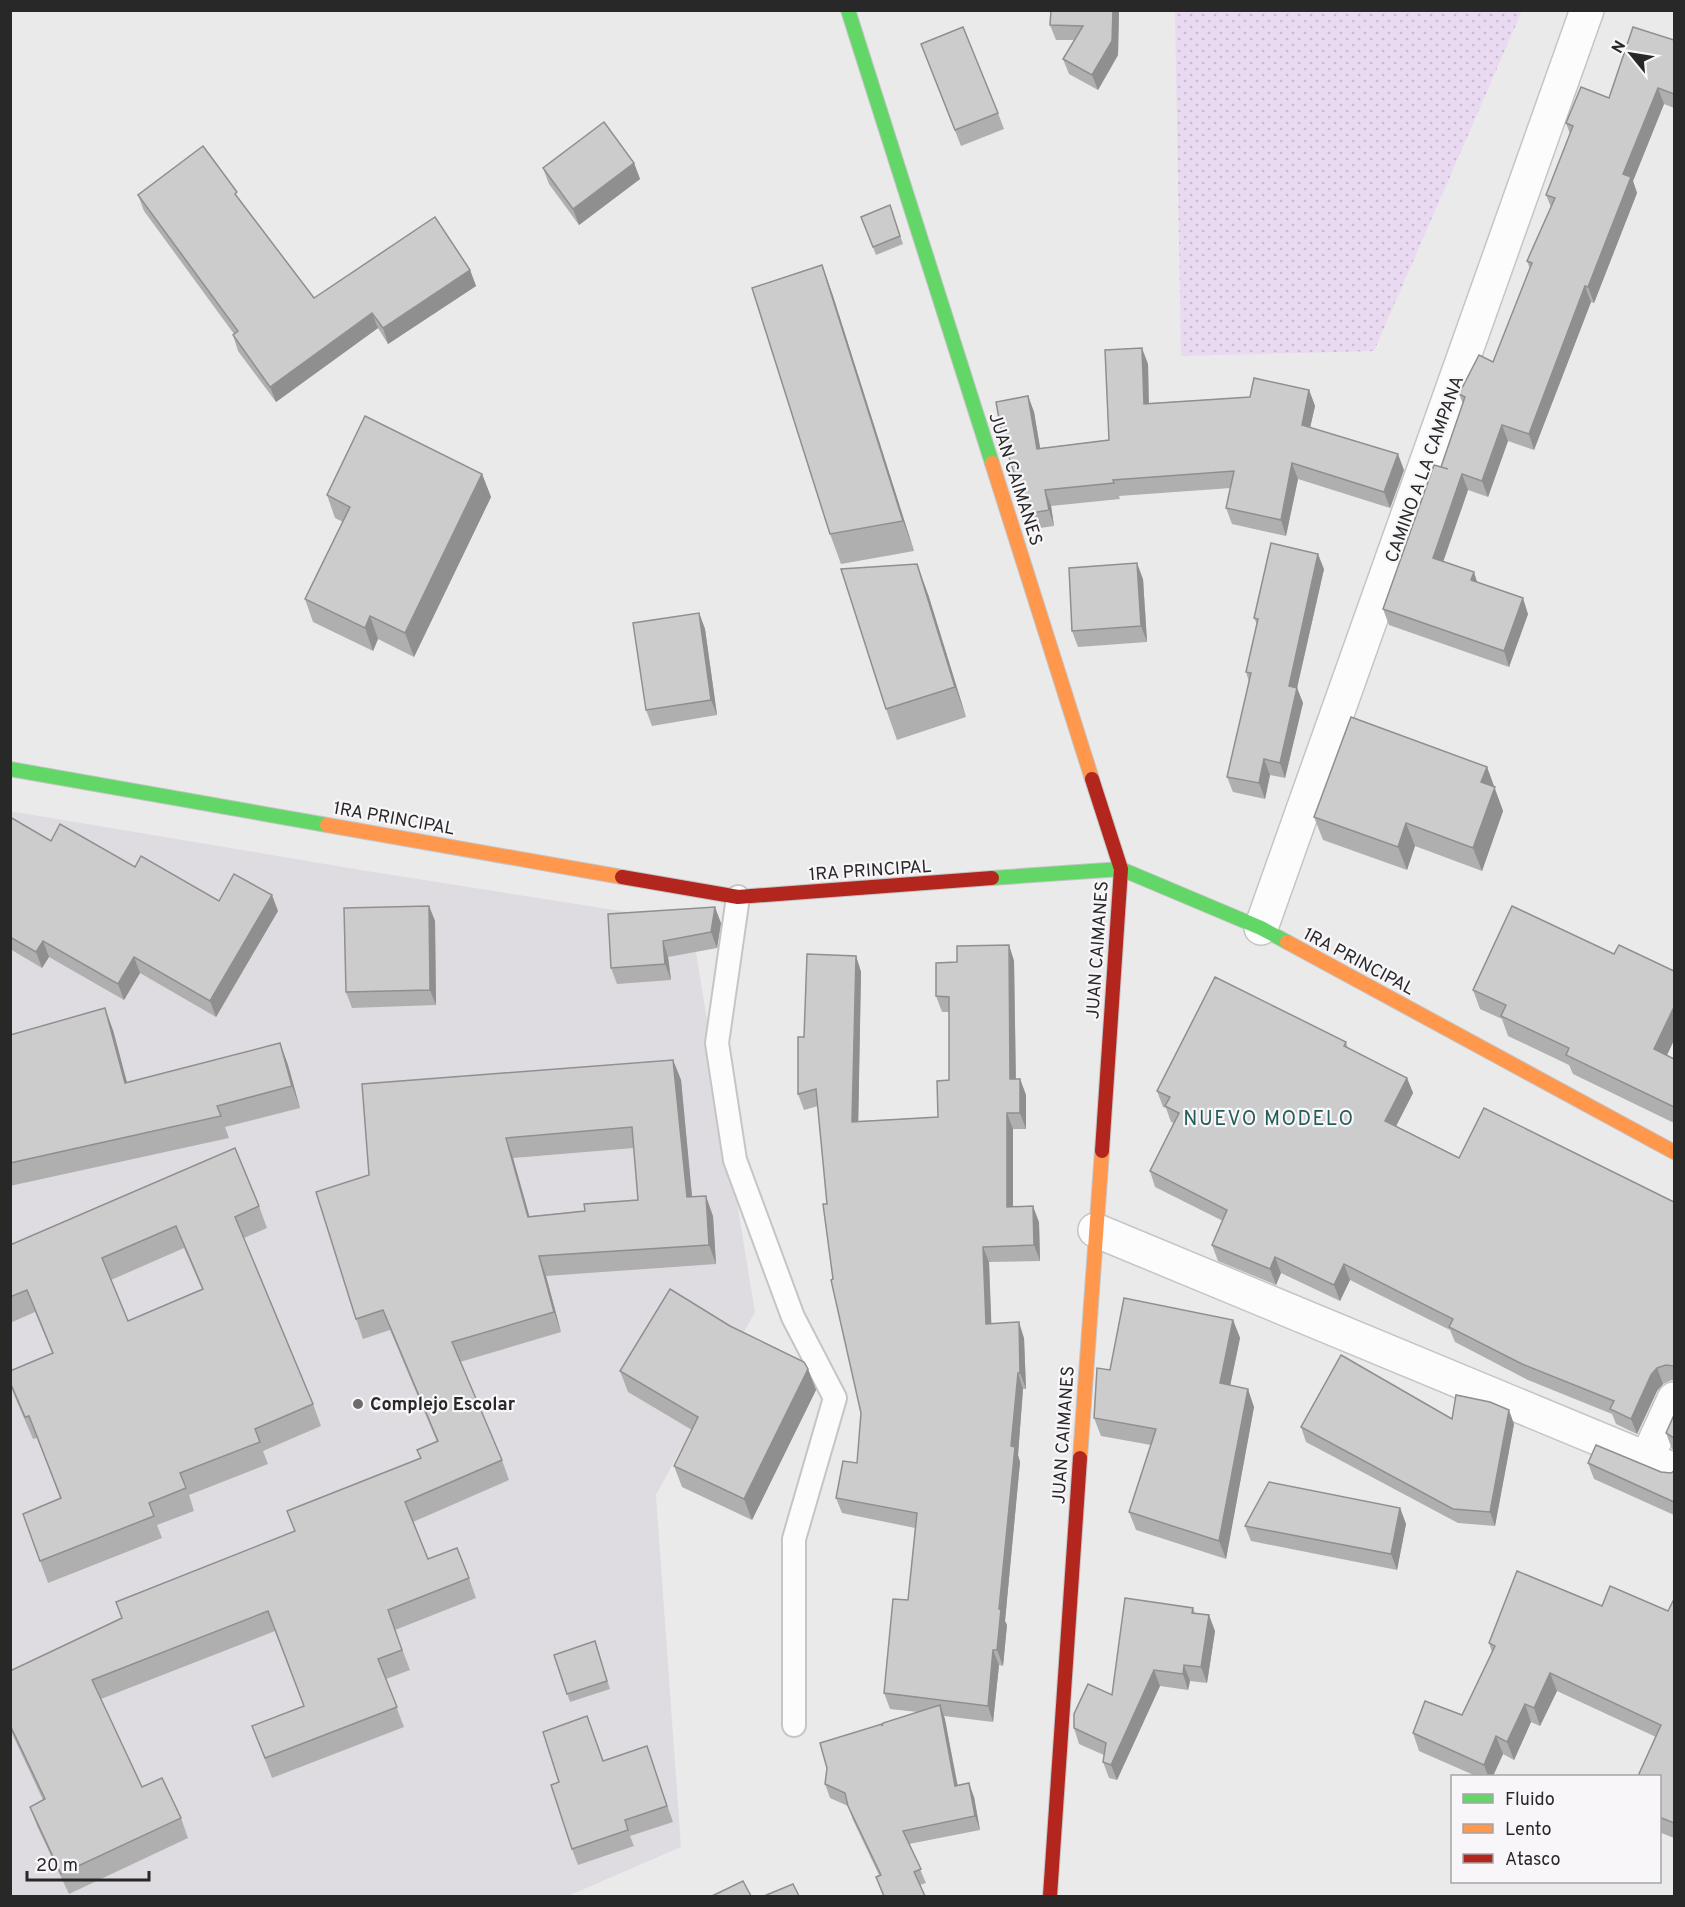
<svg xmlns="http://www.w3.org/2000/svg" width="1685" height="1907" font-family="Overpass,sans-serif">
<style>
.built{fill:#dfdce1}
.grass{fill:url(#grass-dots)}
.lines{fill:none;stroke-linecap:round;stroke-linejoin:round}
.lane-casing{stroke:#c5c5c6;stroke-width:26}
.street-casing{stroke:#c5c5c6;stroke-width:36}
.fast-casing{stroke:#c5c5c6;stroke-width:16}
.slow-casing{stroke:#c5c5c6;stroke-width:16}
.jam-casing{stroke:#c5c5c6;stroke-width:16}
.lane{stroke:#fcfcfc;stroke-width:22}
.street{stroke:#fcfcfc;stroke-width:33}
.fast{stroke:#63d668;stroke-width:14}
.slow{stroke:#ff974d;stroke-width:14}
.jam{stroke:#b3261e;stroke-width:14}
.wall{fill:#b0afb0;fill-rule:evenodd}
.shaded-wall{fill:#908f90}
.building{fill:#cdcccd;stroke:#908f90;stroke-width:1.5;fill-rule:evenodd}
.poi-dot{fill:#6d6c6d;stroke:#f8f6f9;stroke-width:2}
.labels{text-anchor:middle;stroke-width:4.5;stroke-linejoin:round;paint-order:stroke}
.street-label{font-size:18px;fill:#292829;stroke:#f8f6f9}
.poi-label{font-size:18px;font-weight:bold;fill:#292829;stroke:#f8f6f9;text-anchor:start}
.neighbourhood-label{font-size:20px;letter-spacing:1.5px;fill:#235d58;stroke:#f8f6f9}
</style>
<defs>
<pattern id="grass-dots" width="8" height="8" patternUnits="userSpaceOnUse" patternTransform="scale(1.5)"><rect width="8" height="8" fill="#e9daf2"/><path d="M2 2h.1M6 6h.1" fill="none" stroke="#c8bbd0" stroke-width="1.8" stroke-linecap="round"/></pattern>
</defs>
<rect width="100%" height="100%" fill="#ebeaeb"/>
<path class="built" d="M 10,811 L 361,870 L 691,922 L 755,1312 L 656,1495 L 681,1847 L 568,1896 L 11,1896 Z"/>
<path class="grass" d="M 1175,11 L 1522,11 L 1374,351 L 1181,356 Z"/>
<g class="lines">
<g class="lane-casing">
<path id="lane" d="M 738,897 L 717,1043 L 735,1160 L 793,1317 L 835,1398 L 794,1539 L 794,1725"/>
</g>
<g class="street-casing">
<g id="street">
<path d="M 1261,928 L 1587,10"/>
<path d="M 1095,1230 L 1674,1470"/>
<path d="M 1647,1458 L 1674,1399"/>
</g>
</g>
<g class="fast-casing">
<g id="fast">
<path d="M 848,10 L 992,463"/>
<path d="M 10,769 L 327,825"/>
<path d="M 992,878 L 1121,869 L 1261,928 L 1287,942"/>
</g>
</g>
<g class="slow-casing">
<g id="slow">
<path d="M 992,463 L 1092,779"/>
<path d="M 327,825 L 622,877"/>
<path d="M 1287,942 L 1674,1152"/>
<path d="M 1080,1458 L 1102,1151"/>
</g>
</g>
<g class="jam-casing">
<g id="jam">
<path d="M 1092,779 L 1121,869 L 1102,1151"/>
<path d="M 622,877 L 738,897 L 992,878"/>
<path d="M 1050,1896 L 1080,1458"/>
</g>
</g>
<use href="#lane" class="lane"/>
<use href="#street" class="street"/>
<use href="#fast" class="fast"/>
<use href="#slow" class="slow"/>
<use href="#jam" class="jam"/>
</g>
<g class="wall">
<path d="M 1051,10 L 1119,10 L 1118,55 L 1098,90 L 1069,74 L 1063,59 L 1074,40 L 1056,40 L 1050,25 Z"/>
<path d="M 1674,40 L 1674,108 L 1664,104 L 1633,181 L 1637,193 L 1594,303 L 1591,302 L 1534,450 L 1508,441 L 1488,497 L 1468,490 L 1443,561 L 1528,614 L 1509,667 L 1389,625 L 1383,609 L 1441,467 L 1463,404 L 1459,394 L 1493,362 L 1530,269 L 1527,261 L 1551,207 L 1546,195 L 1570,134 L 1566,123 L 1609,98 Z"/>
<path d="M 921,44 L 998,113 L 1004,129 L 961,146 Z"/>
<path d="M 634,163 L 640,179 L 579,225 L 549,184 L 543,168 Z"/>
<path d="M 138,195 L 240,200 L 314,298 L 470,270 L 476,286 L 388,344 L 378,328 L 276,402 L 238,351 L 233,335 L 234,334 L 144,211 Z"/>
<path d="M 890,205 L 903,244 L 876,255 L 861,217 Z"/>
<path d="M 822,265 L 833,296 L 914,551 L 841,564 L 830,534 Z"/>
<path d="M 1148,364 L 1149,403 L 1250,397 L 1309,390 L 1315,406 L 1310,428 L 1404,470 L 1390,508 L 1298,479 L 1286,536 L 1232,524 L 1226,508 L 1231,488 L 1119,496 L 1120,499 L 1051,506 L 1054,526 L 1033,529 L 1027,514 L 1028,396 L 1034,412 L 1040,448 L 1109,440 Z"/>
<path d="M 482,474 L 491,497 L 414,657 L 378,639 L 373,651 L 313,622 L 305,599 L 343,522 L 335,518 L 327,495 Z"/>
<path d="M 1324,569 L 1297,688 L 1303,703 L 1285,778 L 1270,775 L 1265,799 L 1233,792 L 1227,777 L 1249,682 L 1246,672 L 1257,624 L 1254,618 Z"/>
<path d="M 1143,579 L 1147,642 L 1078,647 L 1072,631 Z"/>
<path d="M 928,594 L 966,717 L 897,740 L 886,709 Z"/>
<path d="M 699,613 L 705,629 L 717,715 L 652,726 L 646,710 Z"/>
<path d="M 1487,767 L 1503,811 L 1482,871 L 1415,846 L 1407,870 L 1323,840 L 1314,817 Z"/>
<path d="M 10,817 L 51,841 L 135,867 L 219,901 L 278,911 L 216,1017 L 140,973 L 124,1000 L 49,957 L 42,968 L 10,949 Z"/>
<path d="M 429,906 L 435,921 L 436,1005 L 352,1008 L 346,992 Z"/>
<path d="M 608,914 L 721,923 L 717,948 L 668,957 L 671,980 L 617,984 L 611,968 Z"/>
<path d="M 1009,945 L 1014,961 L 1016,1079 L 1020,1079 L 1026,1095 L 1026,1129 L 1013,1129 L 1013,1207 L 1039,1222 L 1040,1261 L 989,1262 L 991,1323 L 1024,1338 L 1026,1389 L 1023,1389 L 1018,1455 L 1020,1462 L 1005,1621 L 1007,1625 L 1003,1666 L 999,1665 L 993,1722 L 944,1716 L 958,1786 L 974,1797 L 980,1830 L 909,1844 L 926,1883 L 920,1885 L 925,1896 L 883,1896 L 876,1877 L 879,1875 L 853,1820 L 848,1806 L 830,1798 L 825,1784 L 882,1726 L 918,1712 L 890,1709 L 884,1693 L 908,1600 L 915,1528 L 842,1513 L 836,1498 L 857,1463 L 861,1413 L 833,1279 L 827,1204 L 818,1106 L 804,1110 L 798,1094 L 804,1037 L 856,956 L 861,972 L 858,1121 L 938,1117 L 949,1080 L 949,1012 L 942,1012 L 936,996 L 957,962 Z"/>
<path d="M 1473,990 L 1674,1040 L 1667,1055 L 1674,1059 L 1674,1123 L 1573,1074 L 1569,1065 L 1508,1036 L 1502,1019 L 1480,1009 Z"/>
<path d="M 10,1028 L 12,1035 L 113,1030 L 127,1083 L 280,1043 L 288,1065 L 300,1108 L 225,1127 L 229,1138 L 10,1186 Z"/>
<path d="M 1346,1042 L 1348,1048 L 1407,1078 L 1413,1093 L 1396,1126 L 1459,1158 L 1674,1202 L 1674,1381 L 1672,1380 L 1663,1384 L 1657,1391 L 1637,1434 L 1616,1424 L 1612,1414 L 1528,1380 L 1455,1342 L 1450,1330 L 1350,1280 L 1340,1301 L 1281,1273 L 1276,1285 L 1218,1261 L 1212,1245 L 1223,1221 L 1155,1187 L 1150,1171 L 1174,1123 L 1171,1122 L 1166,1108 L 1163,1107 L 1157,1091 Z"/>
<path d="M 673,1060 L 681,1080 L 692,1197 L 713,1216 L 716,1264 L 546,1276 L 561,1332 L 460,1362 L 502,1460 L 509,1480 L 413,1522 L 428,1559 L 469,1578 L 476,1598 L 395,1630 L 410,1670 L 386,1679 L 404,1727 L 272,1778 L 252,1726 L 304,1706 L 275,1631 L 101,1699 L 142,1787 L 181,1818 L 188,1838 L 69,1894 L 37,1826 L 30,1807 L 43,1800 L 10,1729 L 10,1671 L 122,1619 L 116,1602 L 295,1531 L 420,1458 L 437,1442 L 390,1330 L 363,1339 L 356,1319 L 369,1175 ZM 634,1148 L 638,1200 L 585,1211 L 529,1216 L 513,1158 Z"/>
<path d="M 259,1206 L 267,1228 L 244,1238 L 313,1404 L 321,1426 L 263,1451 L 268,1464 L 189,1495 L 194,1511 L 157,1525 L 162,1538 L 48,1583 L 23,1514 L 60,1498 L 37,1438 L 33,1439 L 14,1395 L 10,1384 L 10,1371 L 52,1353 L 35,1312 L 10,1323 L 10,1245 ZM 184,1248 L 202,1289 L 128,1321 L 111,1280 Z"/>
<path d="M 1233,1320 L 1240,1338 L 1230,1385 L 1254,1407 L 1226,1559 L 1136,1530 L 1129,1512 L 1151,1445 L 1101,1436 L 1094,1418 L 1110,1370 Z"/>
<path d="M 730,1326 L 808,1369 L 816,1390 L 752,1520 L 682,1487 L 674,1466 L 692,1430 L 628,1392 L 620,1371 Z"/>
<path d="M 1674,1415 L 1674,1450 L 1672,1449 L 1666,1433 Z"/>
<path d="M 1452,1419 L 1514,1424 L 1495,1526 L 1458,1523 L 1306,1442 L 1301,1427 Z"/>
<path d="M 1588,1463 L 1671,1473 L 1674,1471 L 1674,1515 L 1594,1479 Z"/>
<path d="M 1400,1508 L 1406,1524 L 1397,1570 L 1251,1541 L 1245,1526 Z"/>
<path d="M 1674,1599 L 1674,1838 L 1659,1832 L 1659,1776 L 1656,1737 L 1557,1691 L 1540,1726 L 1531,1722 L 1514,1760 L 1503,1754 L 1493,1776 L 1476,1776 L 1419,1751 L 1413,1733 L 1462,1715 L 1492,1652 L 1489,1643 L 1602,1606 L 1668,1611 Z"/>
<path d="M 1193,1608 L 1195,1613 L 1215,1631 L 1207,1683 L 1190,1681 L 1188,1690 L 1160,1686 L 1117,1780 L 1109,1778 L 1103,1762 L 1104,1755 L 1079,1744 L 1074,1728 L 1112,1695 Z"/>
<path d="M 595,1641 L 610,1689 L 570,1702 L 554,1655 Z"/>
<path d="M 647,1746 L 673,1822 L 630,1836 L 634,1846 L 578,1865 L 572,1849 L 559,1782 L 603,1761 Z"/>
</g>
<g class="shaded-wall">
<path d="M 1113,10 L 1119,10 L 1118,55 L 1098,90 L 1092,75 Z"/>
<path d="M 1658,88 L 1664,104 L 1633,181 L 1637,193 L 1594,303 L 1588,287 L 1623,174 Z"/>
<path d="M 634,163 L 640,179 L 579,225 L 573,209 Z"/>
<path d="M 822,265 L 833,296 L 914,551 L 903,521 Z"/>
<path d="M 470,270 L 476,286 L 388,344 L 383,328 Z"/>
<path d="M 1585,286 L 1591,302 L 1534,450 L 1529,434 Z"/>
<path d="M 372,313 L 378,328 L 276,402 L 270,387 Z"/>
<path d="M 1142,348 L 1148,364 L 1149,419 L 1144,404 Z"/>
<path d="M 1309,390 L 1315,406 L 1307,441 L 1302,425 Z"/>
<path d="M 1028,396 L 1034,412 L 1043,465 L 1037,449 Z"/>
<path d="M 1502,425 L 1508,441 L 1488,497 L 1482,481 Z"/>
<path d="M 1398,454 L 1404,470 L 1390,508 L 1384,492 Z"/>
<path d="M 1292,463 L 1298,479 L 1286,536 L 1281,520 Z"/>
<path d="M 482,474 L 491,497 L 414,657 L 405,633 Z"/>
<path d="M 1462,474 L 1468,490 L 1439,574 L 1433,558 Z"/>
<path d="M 1045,490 L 1051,506 L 1054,526 L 1049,510 Z"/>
<path d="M 1318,554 L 1324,569 L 1297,688 L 1303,703 L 1285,778 L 1280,763 L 1289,686 Z"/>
<path d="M 1137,563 L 1143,579 L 1147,642 L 1141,626 Z"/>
<path d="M 917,564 L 928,594 L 966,717 L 955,687 Z"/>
<path d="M 1474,572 L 1479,588 L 1471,580 Z"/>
<path d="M 1523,598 L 1528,614 L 1509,667 L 1504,651 Z"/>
<path d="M 699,613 L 705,629 L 717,715 L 711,700 Z"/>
<path d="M 370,616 L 378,639 L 373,651 L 365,628 Z"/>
<path d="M 1264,759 L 1270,775 L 1265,799 L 1259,783 Z"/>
<path d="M 1487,767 L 1503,811 L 1482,871 L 1473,848 L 1481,782 Z"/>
<path d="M 1406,823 L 1415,846 L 1407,870 L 1398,847 Z"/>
<path d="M 272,895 L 278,911 L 216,1017 L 210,1001 Z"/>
<path d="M 429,906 L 435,921 L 436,1005 L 430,990 Z"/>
<path d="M 715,907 L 721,923 L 717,948 L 711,932 Z"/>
<path d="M 43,941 L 49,957 L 42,968 L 36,952 Z"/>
<path d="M 663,941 L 668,957 L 671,980 L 665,964 Z"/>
<path d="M 1009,945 L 1014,961 L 1016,1095 L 1010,1079 Z"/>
<path d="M 856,956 L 861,972 L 858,1138 L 852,1122 Z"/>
<path d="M 134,957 L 140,973 L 124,1000 L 118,984 Z"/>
<path d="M 1674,1007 L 1674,1040 L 1661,1068 L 1654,1049 Z"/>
<path d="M 105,1008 L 113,1030 L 133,1105 L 125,1083 Z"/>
<path d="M 280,1043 L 288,1065 L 300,1108 L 292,1086 Z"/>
<path d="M 673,1060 L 681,1080 L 694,1217 L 687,1197 Z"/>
<path d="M 1407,1078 L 1413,1093 L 1391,1136 L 1385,1121 Z"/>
<path d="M 1020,1079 L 1026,1095 L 1026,1129 L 1020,1113 Z"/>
<path d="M 1007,1113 L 1013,1129 L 1013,1223 L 1007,1207 Z"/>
<path d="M 506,1138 L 513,1158 L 535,1236 L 528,1217 Z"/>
<path d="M 706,1196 L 713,1216 L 716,1264 L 709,1245 Z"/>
<path d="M 1033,1206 L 1039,1222 L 1040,1261 L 1034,1245 Z"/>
<path d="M 983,1247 L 989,1262 L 992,1339 L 986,1324 Z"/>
<path d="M 539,1256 L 546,1276 L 561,1332 L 554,1312 Z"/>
<path d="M 1275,1257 L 1281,1273 L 1276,1285 L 1270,1269 Z"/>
<path d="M 1344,1264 L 1350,1280 L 1340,1301 L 1334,1285 Z"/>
<path d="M 1233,1320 L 1240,1338 L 1227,1401 L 1220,1383 Z"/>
<path d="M 1019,1322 L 1024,1338 L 1026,1389 L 1020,1373 Z"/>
<path d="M 1657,1368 L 1663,1384 L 1657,1391 L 1637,1434 L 1631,1419 L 1651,1375 Z"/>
<path d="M 808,1369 L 816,1390 L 752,1520 L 744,1499 Z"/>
<path d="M 1018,1373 L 1023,1389 L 1018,1455 L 1020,1462 L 1005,1621 L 1007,1625 L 1003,1666 L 997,1650 L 1011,1446 Z"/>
<path d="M 1248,1389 L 1254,1407 L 1226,1559 L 1219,1541 Z"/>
<path d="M 1509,1410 L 1514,1424 L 1495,1526 L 1490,1512 Z"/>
<path d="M 1400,1508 L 1406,1524 L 1397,1570 L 1391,1554 Z"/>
<path d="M 1209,1615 L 1215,1631 L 1207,1683 L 1201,1667 Z"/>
<path d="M 993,1650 L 999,1665 L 993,1722 L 988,1706 Z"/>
<path d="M 1184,1665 L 1190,1681 L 1188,1690 L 1183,1674 Z"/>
<path d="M 1154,1670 L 1160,1686 L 1117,1780 L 1111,1765 Z"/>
<path d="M 1550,1673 L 1557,1691 L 1540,1726 L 1534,1708 Z"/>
<path d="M 1525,1704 L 1531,1722 L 1514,1760 L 1507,1742 Z"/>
<path d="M 940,1705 L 945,1719 L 960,1800 L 955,1786 Z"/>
<path d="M 1496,1736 L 1503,1754 L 1493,1776 L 1488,1776 L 1484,1765 Z"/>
<path d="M 969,1783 L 974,1797 L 980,1830 L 975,1816 Z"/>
</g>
<g class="building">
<path d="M 1051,10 L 1113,10 L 1112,41 L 1092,75 L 1063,59 L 1083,26 L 1050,25 Z"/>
<path d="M 963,27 L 998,113 L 955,130 L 921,44 Z"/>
<path d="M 1633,27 L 1674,40 L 1674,94 L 1658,88 L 1623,174 L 1631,177 L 1588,287 L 1585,286 L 1529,434 L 1502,425 L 1482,481 L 1462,474 L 1433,558 L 1474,572 L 1471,580 L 1523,598 L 1504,651 L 1383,609 L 1434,465 L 1448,469 L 1441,467 L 1465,397 L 1459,394 L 1479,355 L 1493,362 L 1532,263 L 1527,261 L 1555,198 L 1546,195 L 1573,126 L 1566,123 L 1581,87 L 1609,98 Z"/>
<path d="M 604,122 L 634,163 L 573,209 L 543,168 Z"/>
<path d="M 203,146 L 237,192 L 235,194 L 314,298 L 435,217 L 470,270 L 383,328 L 372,313 L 270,387 L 233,335 L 238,331 L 138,195 Z"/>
<path d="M 890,205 L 900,236 L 873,247 L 861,217 Z"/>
<path d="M 822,265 L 903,521 L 830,534 L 752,288 Z"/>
<path d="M 1142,348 L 1144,404 L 1250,397 L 1254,378 L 1309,390 L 1302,425 L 1398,454 L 1384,492 L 1292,463 L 1281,520 L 1226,508 L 1234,471 L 1113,480 L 1114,483 L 1045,490 L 1049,510 L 1027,514 L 1002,435 L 996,402 L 1028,396 L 1037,449 L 1109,440 L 1105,350 Z"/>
<path d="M 365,416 L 482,474 L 405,633 L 370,616 L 365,628 L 305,599 L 350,507 L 327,495 Z"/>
<path d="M 1271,543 L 1318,554 L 1289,686 L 1297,688 L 1280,763 L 1264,759 L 1259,783 L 1227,777 L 1251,673 L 1246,672 L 1258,619 L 1254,618 Z"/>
<path d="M 1137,563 L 1141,626 L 1072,631 L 1069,568 Z"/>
<path d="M 917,564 L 955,687 L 886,709 L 841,569 Z"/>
<path d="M 699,613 L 711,700 L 646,710 L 633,623 Z"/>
<path d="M 1351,717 L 1487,767 L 1481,782 L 1495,787 L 1473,848 L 1406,823 L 1398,847 L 1314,817 Z"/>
<path d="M 10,817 L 51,841 L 60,824 L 135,867 L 141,856 L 219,901 L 234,874 L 272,895 L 210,1001 L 134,957 L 118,984 L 43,941 L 36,952 L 10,937 Z"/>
<path d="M 429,906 L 430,990 L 346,992 L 344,908 Z"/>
<path d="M 1512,906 L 1614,954 L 1619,945 L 1674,971 L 1674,1007 L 1654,1049 L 1674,1059 L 1674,1107 L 1566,1055 L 1569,1048 L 1501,1016 L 1506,1005 L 1473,990 Z"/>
<path d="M 715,907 L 711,932 L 663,941 L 665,964 L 611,968 L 608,914 Z"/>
<path d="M 1009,945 L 1010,1079 L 1020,1079 L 1020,1113 L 1007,1113 L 1007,1207 L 1033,1206 L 1034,1245 L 983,1247 L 986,1324 L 1019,1322 L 1020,1373 L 1018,1373 L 1011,1446 L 1015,1447 L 999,1609 L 1001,1609 L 997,1650 L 993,1650 L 988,1706 L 884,1693 L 893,1599 L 908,1600 L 917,1513 L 836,1498 L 843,1461 L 857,1463 L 861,1413 L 831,1280 L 833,1279 L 823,1204 L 827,1204 L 816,1089 L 798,1094 L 798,1037 L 804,1037 L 807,954 L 856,956 L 852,1122 L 938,1117 L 937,1081 L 949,1080 L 949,997 L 936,996 L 936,963 L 957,962 L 957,946 Z"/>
<path d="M 1215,977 L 1346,1042 L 1344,1046 L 1407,1078 L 1385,1121 L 1459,1158 L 1484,1108 L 1674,1202 L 1674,1366 L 1666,1365 L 1657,1368 L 1651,1375 L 1631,1419 L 1610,1409 L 1614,1401 L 1522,1364 L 1449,1327 L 1453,1319 L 1344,1264 L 1334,1285 L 1275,1257 L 1270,1269 L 1212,1245 L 1227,1210 L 1150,1171 L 1179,1113 L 1165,1106 L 1170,1097 L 1157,1091 Z"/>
<path d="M 105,1008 L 125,1083 L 280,1043 L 292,1086 L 217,1106 L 221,1116 L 10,1163 L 10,1035 Z"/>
<path d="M 673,1060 L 687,1197 L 706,1196 L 709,1245 L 539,1256 L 554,1312 L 452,1342 L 502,1460 L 405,1502 L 428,1559 L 457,1548 L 469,1578 L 388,1610 L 402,1650 L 378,1659 L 397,1707 L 265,1758 L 252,1726 L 304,1706 L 268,1611 L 92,1680 L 142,1787 L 162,1778 L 181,1818 L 61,1874 L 30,1807 L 45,1799 L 10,1725 L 10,1671 L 122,1618 L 116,1602 L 295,1531 L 287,1511 L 421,1458 L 417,1450 L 438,1441 L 383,1310 L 356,1319 L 316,1192 L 369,1175 L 362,1084 ZM 632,1127 L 638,1200 L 584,1204 L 585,1211 L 528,1217 L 506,1138 Z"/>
<path d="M 235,1148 L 259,1206 L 235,1217 L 313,1404 L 255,1429 L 260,1442 L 180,1473 L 186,1488 L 149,1503 L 154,1516 L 40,1561 L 23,1514 L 61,1498 L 29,1416 L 25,1417 L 10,1382 L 10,1371 L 53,1353 L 27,1290 L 10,1297 L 10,1245 ZM 176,1226 L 203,1289 L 128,1321 L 102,1258 Z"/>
<path d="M 670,1289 L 730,1326 L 804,1362 L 808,1369 L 744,1499 L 674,1466 L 698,1417 L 620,1371 Z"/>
<path d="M 1124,1298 L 1233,1320 L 1220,1383 L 1248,1389 L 1219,1541 L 1129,1512 L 1156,1429 L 1094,1418 L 1097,1368 L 1110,1370 Z"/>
<path d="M 1341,1355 L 1452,1419 L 1456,1395 L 1490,1402 L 1509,1410 L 1490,1512 L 1453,1509 L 1301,1427 Z"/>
<path d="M 1674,1415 L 1674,1438 L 1666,1433 Z"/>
<path d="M 1596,1445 L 1661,1472 L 1671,1473 L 1674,1471 L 1674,1502 L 1588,1463 Z"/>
<path d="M 1269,1482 L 1400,1508 L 1391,1554 L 1245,1526 Z"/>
<path d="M 1517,1571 L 1602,1606 L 1610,1586 L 1668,1611 L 1674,1599 L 1674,1823 L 1659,1817 L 1659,1776 L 1638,1776 L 1661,1725 L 1550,1673 L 1534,1708 L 1525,1704 L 1507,1742 L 1496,1736 L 1484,1765 L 1413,1733 L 1425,1701 L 1462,1715 L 1495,1646 L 1489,1643 Z"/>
<path d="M 1125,1598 L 1193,1608 L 1192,1613 L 1209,1615 L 1201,1667 L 1184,1665 L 1183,1674 L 1154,1670 L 1111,1765 L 1103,1762 L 1106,1743 L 1074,1728 L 1074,1714 L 1088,1684 L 1112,1695 Z"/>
<path d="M 595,1641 L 607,1681 L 567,1694 L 554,1655 Z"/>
<path d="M 940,1705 L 955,1786 L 969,1783 L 975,1816 L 903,1831 L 921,1869 L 914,1872 L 925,1896 L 884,1896 L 876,1877 L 881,1875 L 848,1806 L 845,1793 L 825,1784 L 827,1768 L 820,1743 L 882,1724 L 882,1726 L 883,1723 Z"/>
<path d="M 587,1716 L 603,1761 L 647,1746 L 667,1806 L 625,1820 L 628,1830 L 572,1849 L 551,1785 L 559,1782 L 543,1732 Z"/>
<path d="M 743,1881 L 751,1896 L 712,1896 Z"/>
<path d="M 793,1884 L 799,1896 L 764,1896 Z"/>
</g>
<circle class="poi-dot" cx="358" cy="1404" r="6"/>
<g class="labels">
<g class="street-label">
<text transform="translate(1424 469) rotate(-70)" y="6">CAMINO A LA CAMPANA</text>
<text transform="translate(1016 479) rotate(72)" y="6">JUAN CAIMANES</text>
<text transform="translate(394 818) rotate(10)" y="6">1RA PRINCIPAL</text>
<text transform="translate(870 870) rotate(-4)" y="6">1RA PRINCIPAL</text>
<text transform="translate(1097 950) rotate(-86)" y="6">JUAN CAIMANES</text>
<text transform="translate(1359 961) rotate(28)" y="6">1RA PRINCIPAL</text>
<text transform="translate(1063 1435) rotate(-86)" y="6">JUAN CAIMANES</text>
</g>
<g class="poi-label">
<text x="370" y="1410">Complejo Escolar</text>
</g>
<g class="neighbourhood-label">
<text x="1269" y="1125">NUEVO MODELO</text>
</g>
</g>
<rect width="1685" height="1907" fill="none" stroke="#292829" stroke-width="24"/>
<rect x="1451" y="1775" width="210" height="108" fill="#f8f6f9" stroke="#a5a4a6" stroke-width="1.5"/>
<rect x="1463" y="1794" width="30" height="9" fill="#63d668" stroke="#a5a4a6" stroke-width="1.5"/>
<text x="1505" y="1805" font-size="18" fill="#292829">Fluido</text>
<rect x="1463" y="1824" width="30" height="9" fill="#ff974d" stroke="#a5a4a6" stroke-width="1.5"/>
<text x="1505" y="1835" font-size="18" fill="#292829">Lento</text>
<rect x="1463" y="1854" width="30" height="9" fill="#b3261e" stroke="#a5a4a6" stroke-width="1.5"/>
<text x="1505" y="1865" font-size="18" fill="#292829">Atasco</text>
<g transform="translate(1631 54) rotate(300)" stroke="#f8f6f9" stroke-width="4.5" paint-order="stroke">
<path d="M0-4.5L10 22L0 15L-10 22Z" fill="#292829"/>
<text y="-9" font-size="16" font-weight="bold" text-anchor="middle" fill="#292829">N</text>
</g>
<path d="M27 1871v9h122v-9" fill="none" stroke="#292829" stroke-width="3"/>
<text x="36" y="1871" font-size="18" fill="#292829" stroke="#f8f6f9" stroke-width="4.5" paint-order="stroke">20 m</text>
</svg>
